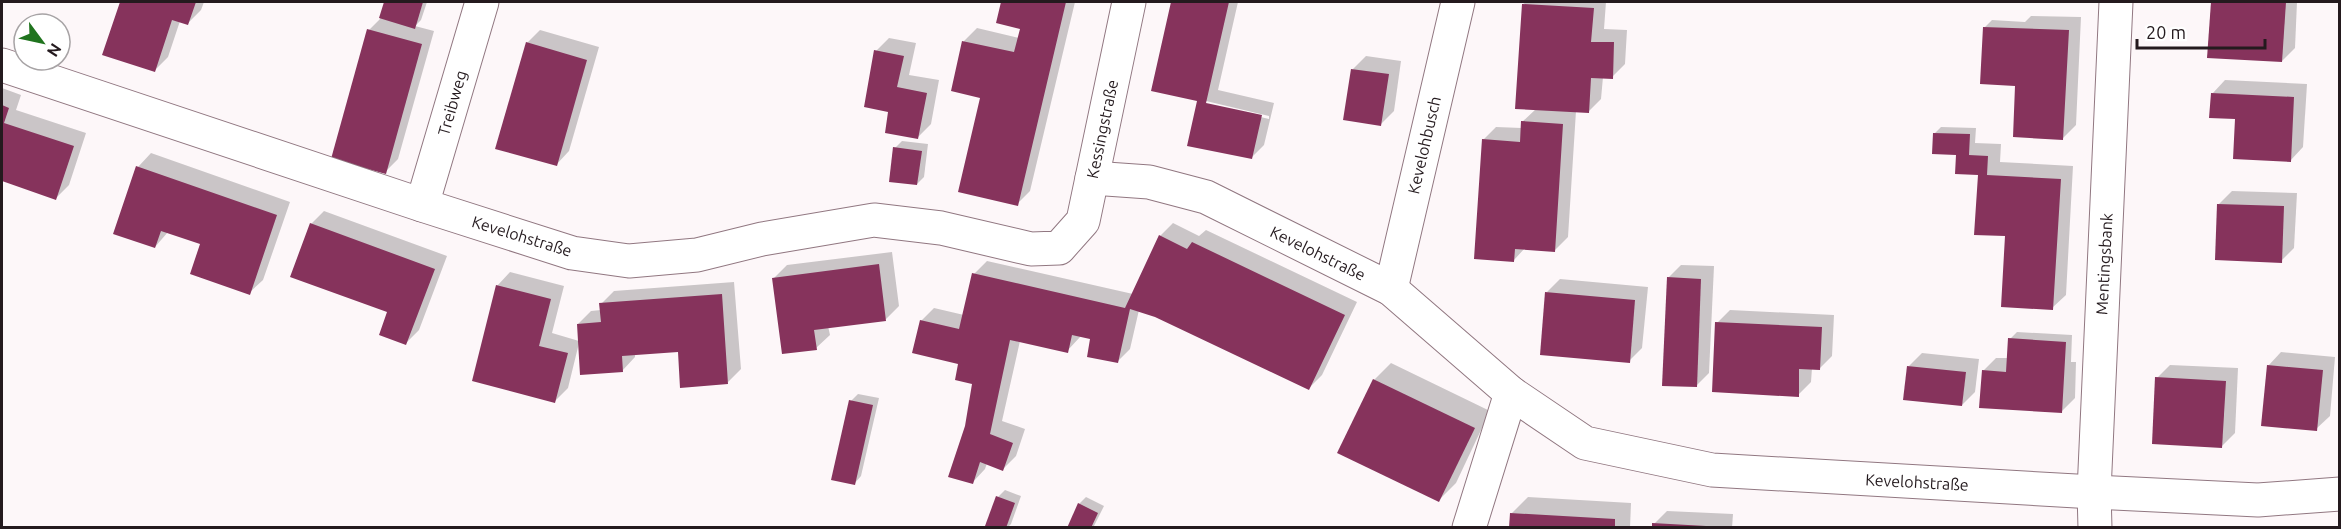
<svg xmlns="http://www.w3.org/2000/svg" width="2341" height="529" font-family="Ubuntu,sans-serif">
<style>
.shadow{fill:#0003;fill-rule:evenodd}
.building{fill:#86335c}
.lines{fill:none;stroke-linecap:round;stroke-linejoin:round}
.minor-casing{stroke:#917781;stroke-width:35}
.minor{stroke:#fff;stroke-width:33}
.labels{text-anchor:middle;stroke-width:6;stroke-linejoin:round;paint-order:stroke}
.street-label{font-size:16px;fill:#241a1e;stroke:#fff}
</style>
<rect width="100%" height="100%" fill="#fdf7f9"/>
<g class="shadow">
<path d="M 121,2 L 204,2 L 201,10 L 188,23 L 180,21 L 168,57 L 155,70 L 104,54 Z"/>
<path d="M 385,2 L 427,2 L 421,20 L 415,26 L 434,31 L 398,159 L 385,172 L 369,30 L 380,19 Z"/>
<path d="M 1003,2 L 1075,2 L 1030,191 L 1017,204 L 982,97 L 952,90 L 964,41 L 977,28 L 1019,38 L 1021,28 L 998,22 Z"/>
<path d="M 1172,2 L 1238,2 L 1218,90 L 1274,103 L 1264,145 L 1251,158 L 1199,100 L 1152,89 ZM 1206,101 L 1269,116 L 1269,119 L 1206,104 Z"/>
<path d="M 1526,2 L 1606,2 L 1604,29 L 1627,30 L 1625,64 L 1612,77 L 1603,77 L 1601,99 L 1588,112 L 1576,111 L 1568,237 L 1554,251 L 1525,248 L 1514,260 L 1483,140 L 1496,127 L 1522,128 L 1522,122 L 1536,109 L 1523,4 Z"/>
<path d="M 2212,2 L 2297,2 L 2295,48 L 2282,61 L 2209,57 Z"/>
<path d="M 2031,16 L 2081,17 L 2076,125 L 2063,138 L 1985,27 L 1992,20 L 2025,22 Z"/>
<path d="M 540,30 L 599,47 L 569,151 L 556,165 L 527,43 Z"/>
<path d="M 889,38 L 916,43 L 909,75 L 939,80 L 931,124 L 918,137 L 890,110 L 876,51 Z"/>
<path d="M 1366,56 L 1401,61 L 1394,111 L 1381,124 L 1353,69 Z"/>
<path d="M 2225,80 L 2307,84 L 2303,147 L 2290,161 L 2237,117 L 2212,94 Z"/>
<path d="M 2,88 L 21,95 L 16,110 L 86,133 L 69,185 L 56,198 L 2,179 Z"/>
<path d="M 1941,127 L 1976,128 L 1975,143 L 2001,144 L 2000,162 L 2073,166 L 2066,295 L 2052,308 L 2006,235 L 1979,174 L 1934,134 Z"/>
<path d="M 902,141 L 928,144 L 924,177 L 917,184 L 895,148 Z"/>
<path d="M 151,153 L 290,202 L 263,280 L 249,293 L 202,243 L 168,232 L 155,247 L 114,233 L 138,167 Z"/>
<path d="M 2232,191 L 2297,193 L 2294,248 L 2281,261 L 2219,204 Z"/>
<path d="M 324,211 L 447,256 L 419,330 L 406,343 L 389,311 L 311,224 Z"/>
<path d="M 1173,223 L 1199,236 L 1206,230 L 1357,302 L 1322,375 L 1309,388 L 1156,316 L 1139,310 L 1130,349 L 1117,362 L 1092,338 L 1081,336 L 1067,351 L 1020,341 L 1002,421 L 1025,429 L 1016,456 L 1003,469 L 987,463 L 985,469 L 972,483 L 966,427 L 974,383 L 960,362 L 921,321 L 934,308 L 964,315 L 974,274 L 987,261 L 1133,294 L 1160,236 Z"/>
<path d="M 892,252 L 899,306 L 886,319 L 828,326 L 830,335 L 816,348 L 774,278 L 787,265 Z"/>
<path d="M 1681,265 L 1714,266 L 1709,373 L 1696,386 L 1668,278 Z"/>
<path d="M 510,272 L 564,286 L 552,333 L 579,341 L 578,324 L 591,311 L 601,310 L 601,304 L 614,291 L 734,282 L 741,369 L 728,382 L 679,350 L 635,353 L 635,357 L 622,371 L 579,343 L 568,388 L 555,401 L 497,286 Z"/>
<path d="M 1560,279 L 1648,287 L 1642,348 L 1629,361 L 1547,292 Z"/>
<path d="M 1730,310 L 1834,315 L 1832,356 L 1819,369 L 1812,368 L 1811,382 L 1798,395 L 1717,323 Z"/>
<path d="M 2017,332 L 2072,335 L 2071,362 L 2076,362 L 2075,398 L 2062,411 L 1983,371 L 1996,358 L 2009,358 L 2010,339 Z"/>
<path d="M 2281,352 L 2335,357 L 2330,416 L 2316,429 L 2268,366 Z"/>
<path d="M 1922,353 L 1979,359 L 1975,392 L 1962,405 L 1909,366 Z"/>
<path d="M 1391,363 L 1490,411 L 1456,483 L 1439,500 L 1374,380 Z"/>
<path d="M 2170,365 L 2238,368 L 2235,433 L 2222,446 L 2157,378 Z"/>
<path d="M 858,394 L 879,398 L 861,476 L 854,484 L 851,401 Z"/>
<path d="M 1005,490 L 1021,496 L 1011,524 L 1007,528 L 995,528 L 987,525 L 998,497 Z"/>
<path d="M 1086,497 L 1104,506 L 1093,528 L 1068,528 L 1079,504 Z"/>
<path d="M 1528,497 L 1631,503 L 1630,528 L 1510,528 L 1511,514 Z"/>
<path d="M 1667,511 L 1733,514 L 1732,528 L 1654,528 L 1654,524 Z"/>
</g>
<g class="building">
<path d="M 120,2 L 196,2 L 188,25 L 172,20 L 155,72 L 102,55 Z"/>
<path d="M 384,2 L 423,2 L 415,29 L 379,18 Z"/>
<path d="M 1001,2 L 1066,2 L 1018,206 L 958,192 L 980,98 L 951,91 L 962,41 L 1014,52 L 1020,29 L 996,23 Z"/>
<path d="M 1171,2 L 1229,2 L 1206,103 L 1262,115 L 1252,159 L 1187,146 L 1197,101 L 1151,91 Z"/>
<path d="M 2211,2 L 2286,2 L 2282,62 L 2207,58 Z"/>
<path d="M 1522,4 L 1594,8 L 1591,42 L 1614,42 L 1613,79 L 1591,78 L 1589,113 L 1515,109 Z"/>
<path d="M 1983,27 L 2069,30 L 2063,140 L 2013,137 L 2015,86 L 1980,84 Z"/>
<path d="M 367,29 L 422,44 L 386,174 L 331,159 Z"/>
<path d="M 526,42 L 587,60 L 557,166 L 495,149 Z"/>
<path d="M 874,50 L 904,56 L 897,87 L 927,93 L 918,139 L 885,133 L 888,112 L 864,107 Z"/>
<path d="M 1351,69 L 1389,74 L 1381,126 L 1343,120 Z"/>
<path d="M 2211,93 L 2294,97 L 2291,162 L 2233,159 L 2235,119 L 2209,118 Z"/>
<path d="M 2,105 L 9,108 L 4,123 L 74,146 L 56,200 L 2,181 Z"/>
<path d="M 1521,121 L 1563,124 L 1555,252 L 1515,249 L 1514,262 L 1474,259 L 1482,139 L 1520,142 Z"/>
<path d="M 1933,133 L 1970,134 L 1969,155 L 1988,156 L 1987,175 L 2061,179 L 2053,310 L 2001,307 L 2005,236 L 1974,235 L 1978,175 L 1955,174 L 1956,155 L 1932,154 Z"/>
<path d="M 893,147 L 922,151 L 917,185 L 889,182 Z"/>
<path d="M 136,166 L 277,215 L 250,295 L 190,274 L 200,244 L 161,231 L 155,248 L 113,234 Z"/>
<path d="M 2217,204 L 2284,206 L 2282,263 L 2215,260 Z"/>
<path d="M 310,223 L 435,269 L 406,345 L 379,335 L 387,312 L 290,277 Z"/>
<path d="M 1159,235 L 1187,249 L 1192,242 L 1345,315 L 1309,390 L 1155,317 L 1130,309 L 1118,363 L 1087,357 L 1090,339 L 1072,335 L 1068,353 L 1010,340 L 990,434 L 1013,443 L 1003,471 L 980,462 L 973,484 L 948,477 L 965,426 L 972,384 L 955,380 L 958,364 L 912,353 L 920,320 L 959,329 L 972,273 L 1125,308 Z"/>
<path d="M 879,264 L 886,321 L 814,330 L 817,350 L 782,354 L 772,278 Z"/>
<path d="M 1667,277 L 1701,279 L 1697,387 L 1662,386 Z"/>
<path d="M 496,285 L 551,299 L 539,346 L 568,353 L 555,403 L 472,381 Z"/>
<path d="M 1545,292 L 1635,300 L 1630,363 L 1540,355 Z"/>
<path d="M 722,294 L 728,384 L 680,388 L 678,352 L 622,356 L 623,372 L 580,375 L 577,324 L 601,322 L 599,303 Z"/>
<path d="M 1715,322 L 1822,327 L 1820,370 L 1799,369 L 1799,397 L 1712,392 Z"/>
<path d="M 2008,338 L 2066,342 L 2062,413 L 1979,408 L 1982,370 L 2006,372 Z"/>
<path d="M 2267,365 L 2323,370 L 2317,431 L 2261,426 Z"/>
<path d="M 1907,366 L 1966,372 L 1962,406 L 1903,400 Z"/>
<path d="M 2155,377 L 2226,381 L 2222,448 L 2152,444 Z"/>
<path d="M 1373,379 L 1475,428 L 1439,502 L 1337,453 Z"/>
<path d="M 849,400 L 873,405 L 855,485 L 831,480 Z"/>
<path d="M 996,496 L 1015,503 L 1006,528 L 985,526 Z"/>
<path d="M 1078,503 L 1098,513 L 1091,528 L 1067,528 Z"/>
<path d="M 1510,513 L 1615,519 L 1615,528 L 1509,528 Z"/>
<path d="M 1652,523 L 1706,526 L 1706,528 L 1652,528 Z"/>
</g>
<g class="lines">
<g class="minor-casing">
<g id="minor">
<path d="M 2,65 L 422,205 L 572,253 L 629,261 L 697,255 L 762,239 L 874,220 L 941,228 L 1031,249 L 1059,248 L 1083,221 L 1129,2"/>
<path d="M 1092,178 L 1149,182 L 1206,197 L 1391,289 L 1511,393 L 1585,443 L 1712,470 L 2094,492 L 2258,500 L 2340,494"/>
<path d="M 422,205 L 482,2"/>
<path d="M 1391,289 L 1458,2"/>
<path d="M 1469,528 L 1511,393"/>
<path d="M 2095,528 L 2094,492 L 2116,2"/>
</g>
</g>
<use href="#minor" class="minor"/>
</g>
<g class="labels">
<g class="street-label">
<text transform="translate(452 103) rotate(-74)" y="6">Treibweg</text>
<text transform="translate(1102 129) rotate(-78)" y="6">Kessingstraße</text>
<text transform="translate(1424 145) rotate(-77)" y="6">Kevelohbusch</text>
<text transform="translate(522 236) rotate(17)" y="6">Kevelohstraße</text>
<text transform="translate(1318 253) rotate(26)" y="6">Kevelohstraße</text>
<text transform="translate(2104 264) rotate(-87)" y="6">Mentingsbank</text>
<text transform="translate(1917 482) rotate(3)" y="6">Kevelohstraße</text>
</g>
</g>
<rect width="2341" height="529" fill="none" stroke="#241a1e" stroke-width="6"/>
<g transform="translate(42 42) rotate(123)"><circle r="28" fill="#ffffff" stroke="#a7a3a5" stroke-width="1.5"/>
<path d="M0-4.5L10 22L0 15L-10 22Z" fill="#20741e"/>
<text y="-9" font-size="16" font-weight="bold" text-anchor="middle" fill="#241a1e">N</text>
</g>
<path d="M2137 39v9h128v-9" fill="none" stroke="#241a1e" stroke-width="3"/>
<text x="2146" y="39" font-size="18" fill="#241a1e" stroke="#ffffff" stroke-width="4.5" paint-order="stroke">20 m</text>
</svg>
